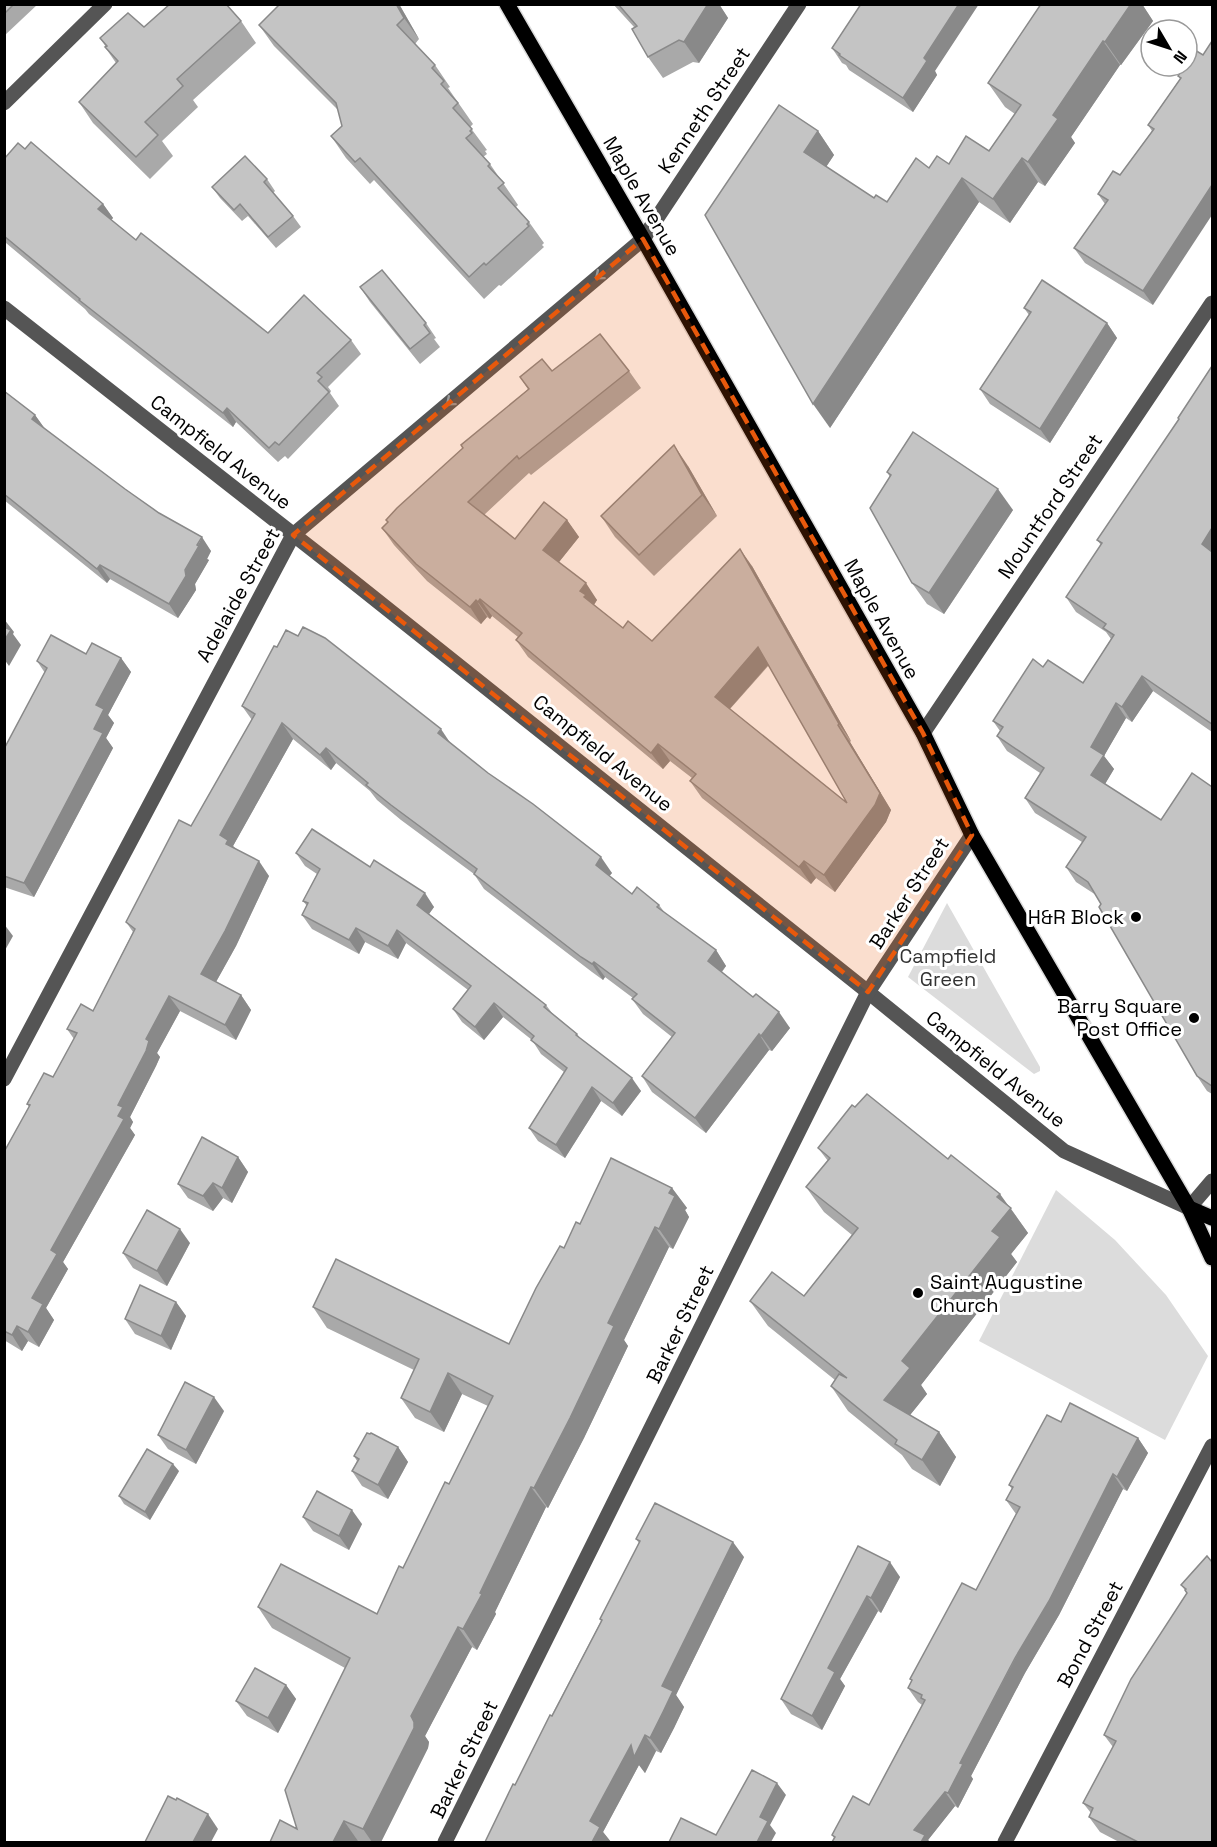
<svg xmlns="http://www.w3.org/2000/svg" width="1217" height="1847" font-family="'Space Grotesk',sans-serif">
<style>
.green{fill:#dcdcdc}
.lines{fill:none;stroke-linecap:round;stroke-linejoin:round}
.major-casing{stroke:#dbdbdb;stroke-width:18}
.minor{stroke:#555;stroke-width:15}
.major{stroke:#000;stroke-width:15}
.wall{fill:#a9a9a9;fill-rule:evenodd}
.shaded-wall{fill:#898989}
.building{fill:#c4c4c4;stroke:#898989;stroke-width:1.5;fill-rule:evenodd}
.oneway{stroke:#999}
.marked{fill:#e8590c;fill-opacity:0.2;stroke:#e8590c;stroke-width:4.5;stroke-dasharray:12 8;stroke-linejoin:round}
.poi-dot{fill:#000;stroke:#fff;stroke-width:2}
.labels{text-anchor:middle;stroke-width:6;stroke-linejoin:round;paint-order:stroke}
.street-label{font-size:20px;fill:#000;stroke:#fff}
.poi-label{font-size:20px;fill:#000;stroke:#fff;text-anchor:end}
.park-label{font-size:20px;fill:#333;stroke:#fff}
</style>
<rect width="100%" height="100%" fill="#fff"/>
<g class="green">
<path d="M 947,903 L 1040,1067 L 1040,1071 L 1034,1074 L 908,977 Z"/>
<path d="M 1056,1190 L 1115,1240 L 1166,1295 L 1208,1356 L 1165,1440 L 979,1341 Z"/>
</g>
<g class="lines">
<g class="major-casing">
<g id="major">
<path d="M 507,4 L 643,239 L 923,733 L 972,835 L 1189,1208 L 1212,1258"/>
<path d="M 1189,1208 L 1212,1218"/>
</g>
</g>
<g class="minor">
<path d="M 4,103 L 105,4"/>
<path d="M 4,308 L 331,564 L 868,992 L 1064,1151 L 1189,1208 L 1212,1181"/>
<path d="M 923,733 L 1212,303"/>
<path d="M 4,1079 L 293,535 L 643,239 L 799,4"/>
<path d="M 445,1842 L 868,992 L 972,835"/>
<path d="M 1005,1842 L 1212,1446"/>
</g>
<use href="#major" class="major"/>
</g>
<g class="wall">
<path d="M 4,4 L 38,4 L 4,36 Z"/>
<path d="M 170,4 L 231,4 L 228,7 L 241,21 L 256,43 L 193,100 L 198,107 L 162,141 L 173,156 L 150,179 L 93,123 L 79,102 L 116,63 L 105,47 L 106,47 L 100,38 L 144,27 Z"/>
<path d="M 280,4 L 399,4 L 419,39 L 415,44 L 435,65 L 450,87 L 448,88 L 473,124 L 470,127 L 487,150 L 485,151 L 487,154 L 483,157 L 490,164 L 518,205 L 516,207 L 529,222 L 544,243 L 542,245 L 544,247 L 501,286 L 499,285 L 484,299 L 374,180 L 370,184 L 346,158 L 331,136 L 342,126 L 339,111 L 274,46 L 259,25 Z"/>
<path d="M 613,4 L 719,4 L 728,18 L 699,63 L 693,62 L 663,78 L 648,57 L 634,27 Z"/>
<path d="M 1041,4 L 1142,4 L 1153,21 L 1121,65 L 1120,65 L 1071,137 L 1075,143 L 1045,186 L 1038,182 L 1010,223 L 979,202 L 830,428 L 818,131 L 834,155 L 826,167 L 874,198 L 887,202 L 929,168 L 949,164 L 989,151 L 1015,114 L 1005,107 L 988,83 Z"/>
<path d="M 832,48 L 935,71 L 937,75 L 913,112 L 849,70 L 846,65 L 842,63 Z"/>
<path d="M 1184,66 L 1153,305 L 1085,263 L 1074,248 L 1105,204 L 1098,194 L 1120,175 L 1152,131 L 1148,125 L 1180,79 L 1178,76 Z"/>
<path d="M 25,149 L 103,204 L 113,218 L 111,220 L 136,240 L 268,333 L 351,340 L 361,354 L 328,387 L 331,391 L 330,393 L 339,406 L 288,459 L 285,456 L 278,462 L 236,422 L 233,427 L 89,314 L 85,309 L 6,243 L 4,245 L 4,159 Z"/>
<path d="M 267,179 L 275,191 L 273,193 L 293,216 L 301,227 L 276,248 L 248,216 L 242,221 L 220,198 L 212,187 Z"/>
<path d="M 360,287 L 426,323 L 436,338 L 434,339 L 440,347 L 420,364 L 370,302 Z"/>
<path d="M 1024,308 L 1107,323 L 1117,338 L 1050,443 L 990,404 L 980,389 L 1029,315 Z"/>
<path d="M 1212,366 L 1212,732 L 1153,691 L 1132,722 L 1126,718 L 1104,756 L 1114,769 L 1105,784 L 1161,820 L 1212,787 L 1212,1094 L 1207,1091 L 1197,1076 L 1096,895 L 1076,882 L 1066,867 L 1082,842 L 1035,813 L 1025,798 L 1040,773 L 1007,751 L 997,736 L 1000,731 L 993,721 L 1043,667 L 1083,683 L 1111,639 L 1106,632 L 1076,612 L 1066,597 L 1101,545 L 1097,540 L 1179,420 L 1178,418 Z"/>
<path d="M 552,371 L 629,371 L 641,388 L 531,475 L 529,473 L 484,515 L 515,539 L 567,520 L 579,537 L 559,562 L 597,600 L 594,605 L 623,628 L 652,641 L 752,566 L 851,741 L 850,742 L 891,810 L 886,822 L 835,892 L 816,878 L 811,884 L 702,798 L 690,781 L 692,778 L 670,761 L 663,769 L 528,657 L 516,640 L 518,637 L 492,616 L 490,619 L 487,617 L 481,624 L 427,581 L 394,545 L 382,528 L 528,389 L 520,377 ZM 769,665 L 847,803 L 730,709 Z"/>
<path d="M 4,391 L 35,415 L 45,429 L 125,489 L 211,551 L 207,559 L 209,560 L 195,584 L 196,590 L 178,618 L 110,579 L 107,583 L 4,500 Z"/>
<path d="M 688,466 L 717,516 L 654,576 L 615,537 L 601,516 Z"/>
<path d="M 887,472 L 1013,510 L 944,614 L 927,604 L 912,583 L 890,477 Z"/>
<path d="M 86,654 L 121,658 L 131,672 L 108,715 L 114,723 L 106,738 L 113,748 L 34,897 L 4,887 L 4,749 L 45,673 L 37,661 Z"/>
<path d="M 242,706 L 451,744 L 612,873 L 609,876 L 632,894 L 659,905 L 665,913 L 716,950 L 726,966 L 722,972 L 790,1028 L 772,1051 L 769,1050 L 706,1133 L 652,1092 L 642,1076 L 672,1037 L 643,1014 L 632,999 L 633,998 L 605,977 L 603,980 L 592,972 L 484,889 L 474,874 L 401,820 L 377,800 L 370,791 L 336,763 L 331,770 L 293,739 L 233,846 L 269,876 L 236,946 L 216,982 L 241,995 L 251,1010 L 236,1040 L 180,1011 L 157,1053 L 160,1057 L 156,1066 L 130,1117 L 133,1122 L 130,1128 L 135,1135 L 63,1262 L 68,1269 L 46,1308 L 54,1320 L 39,1347 L 28,1341 L 22,1351 L 4,1340 L 4,1152 L 29,1107 L 27,1104 L 53,1077 L 74,1039 L 67,1029 L 93,1011 L 133,932 L 126,922 L 191,826 L 252,720 Z"/>
<path d="M 296,853 L 370,867 L 434,907 L 429,914 L 546,1005 L 552,1013 L 577,1034 L 581,1039 L 641,1091 L 622,1116 L 601,1101 L 565,1158 L 538,1141 L 529,1128 L 564,1072 L 541,1054 L 532,1040 L 503,1017 L 484,1040 L 462,1022 L 453,1009 L 468,990 L 406,943 L 398,959 L 365,942 L 359,954 L 312,929 L 302,915 L 307,906 L 303,901 L 317,874 L 305,866 Z"/>
<path d="M 855,1107 L 948,1159 L 1009,1206 L 1028,1233 L 1011,1254 L 1017,1262 L 921,1385 L 927,1394 L 910,1415 L 939,1432 L 956,1457 L 940,1486 L 912,1469 L 902,1455 L 848,1411 L 831,1386 L 835,1380 L 768,1326 L 750,1301 L 804,1296 L 852,1235 L 824,1212 L 806,1187 L 828,1161 L 818,1148 Z"/>
<path d="M 238,1157 L 248,1172 L 232,1203 L 223,1198 L 213,1211 L 188,1198 L 178,1184 Z"/>
<path d="M 672,1188 L 687,1208 L 685,1210 L 689,1217 L 673,1249 L 669,1247 L 624,1340 L 628,1346 L 584,1438 L 548,1508 L 546,1507 L 495,1612 L 496,1614 L 477,1650 L 472,1647 L 425,1736 L 429,1742 L 428,1748 L 381,1842 L 362,1842 L 358,1841 L 297,1829 L 345,1668 L 272,1628 L 258,1607 L 377,1614 L 449,1484 L 488,1406 L 462,1394 L 444,1432 L 415,1418 L 401,1398 L 414,1370 L 327,1328 L 313,1307 L 509,1344 L 564,1248 L 580,1224 Z"/>
<path d="M 190,1243 L 167,1286 L 133,1268 L 123,1253 Z"/>
<path d="M 176,1302 L 186,1316 L 171,1350 L 135,1334 L 125,1319 Z"/>
<path d="M 224,1411 L 196,1464 L 168,1449 L 158,1435 Z"/>
<path d="M 1061,1422 L 1138,1438 L 1148,1453 L 1127,1491 L 1123,1489 L 1059,1615 L 1025,1673 L 971,1776 L 973,1779 L 958,1808 L 955,1806 L 928,1840 L 930,1842 L 832,1842 L 834,1838 L 832,1835 L 869,1805 L 922,1705 L 918,1702 L 908,1688 L 912,1680 L 910,1679 L 976,1590 L 1016,1514 L 1006,1500 L 1012,1489 L 1009,1485 Z"/>
<path d="M 398,1447 L 408,1462 L 388,1499 L 362,1486 L 352,1471 L 357,1461 L 354,1456 Z"/>
<path d="M 179,1471 L 150,1520 L 124,1504 L 119,1496 Z"/>
<path d="M 303,1517 L 362,1524 L 349,1550 L 313,1531 Z"/>
<path d="M 636,1539 L 744,1557 L 676,1695 L 684,1707 L 674,1728 L 661,1753 L 656,1751 L 645,1773 L 639,1765 L 603,1832 L 611,1842 L 515,1785 L 601,1621 L 600,1619 L 639,1543 Z"/>
<path d="M 858,1546 L 900,1577 L 881,1613 L 878,1611 L 840,1679 L 845,1686 L 822,1730 L 791,1714 L 781,1699 Z"/>
<path d="M 1207,1556 L 1212,1842 L 1119,1842 L 1100,1832 L 1089,1817 L 1091,1813 L 1083,1803 L 1113,1747 L 1104,1735 L 1187,1593 L 1181,1585 Z"/>
<path d="M 286,1685 L 296,1699 L 278,1733 L 247,1716 L 236,1701 Z"/>
</g>
<g class="shaded-wall">
<path d="M 396,4 L 399,4 L 419,39 L 404,18 Z"/>
<path d="M 708,4 L 719,4 L 728,18 L 699,63 L 684,42 Z"/>
<path d="M 959,4 L 979,4 L 935,71 L 937,75 L 913,112 L 903,98 L 924,58 Z"/>
<path d="M 1131,4 L 1142,4 L 1153,21 L 1121,65 L 1105,42 Z"/>
<path d="M 1103,41 L 1120,65 L 1071,137 L 1075,143 L 1045,186 L 1028,162 L 1053,115 Z"/>
<path d="M 818,131 L 834,155 L 820,176 L 804,152 Z"/>
<path d="M 1022,158 L 1038,182 L 1010,223 L 993,199 Z"/>
<path d="M 962,178 L 979,202 L 830,428 L 813,404 Z"/>
<path d="M 1212,185 L 1212,215 L 1153,305 L 1143,291 Z"/>
<path d="M 103,204 L 113,218 L 108,223 L 98,209 Z"/>
<path d="M 1107,323 L 1117,338 L 1050,443 L 1040,429 Z"/>
<path d="M 227,408 L 236,422 L 233,427 L 223,413 Z"/>
<path d="M 35,415 L 45,429 L 32,419 Z"/>
<path d="M 674,445 L 688,466 L 717,516 L 702,495 Z"/>
<path d="M 998,489 L 1013,510 L 944,614 L 929,593 Z"/>
<path d="M 567,520 L 579,537 L 555,567 L 543,550 Z"/>
<path d="M 1212,528 L 1212,558 L 1202,544 Z"/>
<path d="M 202,537 L 211,551 L 207,559 L 209,560 L 195,584 L 196,590 L 178,618 L 169,604 Z"/>
<path d="M 740,549 L 752,566 L 851,741 L 839,724 Z"/>
<path d="M 100,565 L 110,579 L 107,583 L 97,569 Z"/>
<path d="M 586,583 L 597,600 L 593,606 L 596,614 L 580,591 Z"/>
<path d="M 480,599 L 492,616 L 490,619 L 478,602 Z"/>
<path d="M 476,600 L 487,617 L 481,624 L 470,607 Z"/>
<path d="M 4,619 L 14,632 L 13,634 L 21,645 L 9,666 L 4,659 Z"/>
<path d="M 758,647 L 770,663 L 726,713 L 715,697 Z"/>
<path d="M 121,658 L 131,672 L 108,715 L 114,723 L 106,738 L 113,748 L 34,897 L 24,883 L 94,729 L 96,705 Z"/>
<path d="M 1142,676 L 1153,691 L 1132,722 L 1122,707 Z"/>
<path d="M 1116,703 L 1126,718 L 1104,756 L 1114,769 L 1102,789 L 1091,775 L 1091,747 Z"/>
<path d="M 282,723 L 293,739 L 233,846 L 239,855 L 237,859 L 220,835 Z"/>
<path d="M 838,725 L 850,742 L 891,810 L 886,822 L 835,892 L 824,875 L 875,805 Z"/>
<path d="M 441,729 L 451,744 L 438,733 Z"/>
<path d="M 658,744 L 670,761 L 663,769 L 651,753 Z"/>
<path d="M 326,748 L 336,763 L 331,770 L 320,755 Z"/>
<path d="M 601,857 L 612,873 L 606,880 L 596,865 Z"/>
<path d="M 259,861 L 269,876 L 236,946 L 212,989 L 201,974 Z"/>
<path d="M 804,861 L 816,878 L 811,884 L 799,867 Z"/>
<path d="M 425,893 L 434,907 L 426,918 L 417,905 Z"/>
<path d="M 4,924 L 13,936 L 4,952 Z"/>
<path d="M 356,928 L 365,942 L 359,954 L 349,940 Z"/>
<path d="M 397,930 L 406,943 L 398,959 L 388,946 Z"/>
<path d="M 716,950 L 726,966 L 718,976 L 708,961 Z"/>
<path d="M 594,962 L 605,977 L 603,980 L 592,964 Z"/>
<path d="M 241,995 L 251,1010 L 236,1040 L 225,1025 Z"/>
<path d="M 169,996 L 180,1011 L 157,1053 L 160,1057 L 156,1066 L 130,1117 L 133,1122 L 130,1128 L 135,1135 L 63,1262 L 68,1269 L 46,1308 L 54,1320 L 39,1347 L 28,1332 L 32,1298 L 51,1250 L 118,1116 L 118,1105 L 146,1039 Z"/>
<path d="M 494,1003 L 503,1017 L 484,1040 L 475,1027 Z"/>
<path d="M 779,1012 L 790,1028 L 772,1051 L 761,1036 Z"/>
<path d="M 759,1034 L 769,1050 L 706,1133 L 695,1118 Z"/>
<path d="M 632,1078 L 641,1091 L 622,1116 L 613,1103 Z"/>
<path d="M 592,1087 L 601,1101 L 565,1158 L 556,1145 Z"/>
<path d="M 238,1157 L 248,1172 L 232,1203 L 222,1188 Z"/>
<path d="M 213,1183 L 223,1198 L 213,1211 L 203,1196 Z"/>
<path d="M 672,1188 L 687,1208 L 685,1210 L 689,1217 L 673,1249 L 659,1229 L 669,1193 Z"/>
<path d="M 1000,1194 L 1028,1233 L 1011,1254 L 1017,1262 L 921,1385 L 927,1394 L 902,1425 L 884,1400 L 902,1361 L 992,1231 L 997,1197 Z"/>
<path d="M 655,1227 L 669,1247 L 624,1340 L 628,1346 L 584,1438 L 548,1508 L 534,1488 L 608,1323 Z"/>
<path d="M 180,1229 L 190,1243 L 167,1286 L 157,1271 Z"/>
<path d="M 176,1302 L 186,1316 L 171,1350 L 161,1336 Z"/>
<path d="M 17,1326 L 28,1341 L 22,1351 L 12,1335 Z"/>
<path d="M 448,1373 L 462,1394 L 444,1432 L 430,1412 Z"/>
<path d="M 214,1397 L 224,1411 L 196,1464 L 186,1450 Z"/>
<path d="M 939,1432 L 956,1457 L 940,1486 L 922,1460 Z"/>
<path d="M 1138,1438 L 1148,1453 L 1127,1491 L 1117,1477 Z"/>
<path d="M 398,1447 L 408,1462 L 388,1499 L 378,1485 Z"/>
<path d="M 173,1464 L 179,1471 L 150,1520 L 145,1512 Z"/>
<path d="M 1113,1474 L 1123,1489 L 1059,1615 L 1025,1673 L 971,1776 L 973,1779 L 958,1808 L 948,1793 L 960,1763 Z"/>
<path d="M 531,1487 L 546,1507 L 495,1612 L 496,1614 L 477,1650 L 463,1629 Z"/>
<path d="M 352,1510 L 362,1524 L 349,1550 L 339,1536 Z"/>
<path d="M 733,1542 L 744,1557 L 676,1695 L 684,1707 L 674,1728 L 661,1753 L 650,1738 L 662,1686 Z"/>
<path d="M 890,1562 L 900,1577 L 881,1613 L 871,1598 Z"/>
<path d="M 867,1596 L 878,1611 L 840,1679 L 845,1686 L 822,1730 L 812,1716 L 828,1668 Z"/>
<path d="M 458,1627 L 472,1647 L 425,1736 L 429,1742 L 428,1748 L 381,1842 L 372,1842 L 363,1829 L 411,1716 Z"/>
<path d="M 286,1685 L 296,1699 L 278,1733 L 268,1718 Z"/>
<path d="M 645,1735 L 656,1751 L 645,1773 L 639,1765 L 603,1832 L 611,1842 L 592,1842 L 590,1821 L 631,1745 Z"/>
<path d="M 777,1783 L 786,1795 L 770,1825 L 776,1833 L 771,1842 L 757,1842 L 760,1817 Z"/>
<path d="M 945,1792 L 955,1806 L 928,1840 L 930,1842 L 921,1842 L 914,1830 Z"/>
<path d="M 208,1814 L 218,1829 L 211,1842 L 193,1842 Z"/>
<path d="M 344,1821 L 358,1841 L 358,1842 L 333,1842 Z"/>
</g>
<g class="building">
<path d="M 4,4 L 14,4 L 4,14 Z"/>
<path d="M 170,4 L 226,4 L 241,21 L 177,79 L 183,86 L 145,122 L 158,135 L 136,157 L 79,102 L 118,61 L 105,47 L 107,46 L 100,38 L 128,13 L 144,27 Z"/>
<path d="M 280,4 L 396,4 L 404,18 L 397,25 L 435,65 L 432,68 L 444,81 L 441,84 L 458,103 L 453,108 L 472,129 L 470,131 L 472,133 L 466,138 L 490,164 L 488,166 L 504,183 L 498,188 L 529,222 L 527,224 L 529,226 L 486,265 L 484,263 L 469,277 L 360,158 L 355,162 L 331,136 L 342,126 L 336,103 L 259,25 Z"/>
<path d="M 618,4 L 708,4 L 684,42 L 679,40 L 648,57 L 632,29 L 637,26 Z"/>
<path d="M 861,4 L 959,4 L 924,58 L 927,61 L 903,98 L 839,55 L 840,54 L 832,48 Z"/>
<path d="M 1041,4 L 1131,4 L 1105,42 L 1103,41 L 1053,115 L 1058,119 L 1028,162 L 1022,158 L 993,199 L 962,178 L 813,404 L 705,215 L 779,105 L 818,131 L 804,152 L 874,198 L 876,195 L 887,202 L 916,158 L 929,168 L 937,156 L 949,164 L 966,136 L 989,151 L 1021,105 L 988,83 Z"/>
<path d="M 1212,41 L 1212,185 L 1143,291 L 1074,248 L 1108,200 L 1098,194 L 1113,171 L 1120,175 L 1154,129 L 1148,125 L 1181,78 L 1178,76 L 1184,66 L 1187,66 L 1187,62 L 1195,50 L 1203,55 Z"/>
<path d="M 31,142 L 103,204 L 98,209 L 136,240 L 141,233 L 268,333 L 304,295 L 351,340 L 317,373 L 322,377 L 318,381 L 329,392 L 279,445 L 275,442 L 269,448 L 227,408 L 223,413 L 79,300 L 80,299 L 4,236 L 4,159 L 18,143 L 25,149 Z"/>
<path d="M 245,156 L 267,179 L 264,182 L 293,216 L 268,237 L 240,204 L 234,210 L 212,187 Z"/>
<path d="M 382,270 L 426,323 L 424,325 L 430,333 L 410,349 L 360,287 Z"/>
<path d="M 1042,280 L 1107,323 L 1040,429 L 980,389 L 1031,312 L 1024,308 Z"/>
<path d="M 600,334 L 629,371 L 519,459 L 517,456 L 468,502 L 515,539 L 544,502 L 567,520 L 543,550 L 586,583 L 580,591 L 586,595 L 584,597 L 623,628 L 628,621 L 652,641 L 740,549 L 839,724 L 838,725 L 880,793 L 875,805 L 824,875 L 804,861 L 799,867 L 690,781 L 696,774 L 658,744 L 651,753 L 516,640 L 522,633 L 480,599 L 478,602 L 476,600 L 470,607 L 416,564 L 382,528 L 388,522 L 386,520 L 397,508 L 463,448 L 461,445 L 529,389 L 520,377 L 542,359 L 552,371 ZM 758,647 L 847,803 L 715,697 Z"/>
<path d="M 1212,366 L 1212,528 L 1202,544 L 1212,552 L 1212,724 L 1142,676 L 1122,707 L 1116,703 L 1091,747 L 1104,755 L 1091,775 L 1161,820 L 1192,773 L 1212,787 L 1212,1086 L 1197,1076 L 1099,907 L 1101,904 L 1088,882 L 1066,867 L 1086,837 L 1025,798 L 1044,768 L 997,736 L 1003,727 L 993,721 L 1033,659 L 1043,667 L 1048,660 L 1083,683 L 1114,635 L 1103,628 L 1106,624 L 1066,597 L 1102,543 L 1097,540 L 1179,419 L 1178,418 Z"/>
<path d="M 4,391 L 35,415 L 32,419 L 125,489 L 159,513 L 202,537 L 197,545 L 199,546 L 185,570 L 186,576 L 169,604 L 100,565 L 97,569 L 4,494 Z"/>
<path d="M 913,432 L 998,489 L 929,593 L 912,583 L 870,508 L 891,475 L 887,472 Z"/>
<path d="M 674,445 L 702,495 L 639,555 L 601,516 Z"/>
<path d="M 4,627 L 11,630 L 4,641 Z"/>
<path d="M 303,627 L 325,638 L 441,729 L 438,733 L 488,773 L 533,804 L 601,857 L 596,865 L 632,894 L 637,887 L 659,905 L 657,907 L 716,950 L 708,961 L 753,997 L 756,994 L 779,1012 L 761,1036 L 759,1034 L 695,1118 L 642,1076 L 675,1033 L 632,999 L 637,994 L 594,962 L 592,964 L 581,957 L 474,874 L 477,869 L 391,805 L 366,785 L 368,783 L 326,748 L 320,755 L 282,723 L 220,835 L 228,840 L 226,844 L 259,861 L 225,931 L 201,974 L 241,995 L 225,1025 L 169,996 L 146,1039 L 149,1041 L 146,1051 L 118,1105 L 123,1107 L 118,1116 L 124,1119 L 51,1250 L 57,1254 L 32,1298 L 43,1304 L 28,1332 L 17,1326 L 12,1335 L 4,1331 L 4,1152 L 30,1105 L 27,1104 L 44,1073 L 53,1077 L 77,1033 L 67,1029 L 81,1004 L 93,1011 L 135,929 L 126,922 L 179,820 L 191,826 L 255,714 L 242,706 L 274,646 L 277,647 L 286,630 L 298,636 Z"/>
<path d="M 51,635 L 86,654 L 92,643 L 121,658 L 96,705 L 104,709 L 94,729 L 103,733 L 24,883 L 4,876 L 4,749 L 47,668 L 37,661 Z"/>
<path d="M 312,829 L 370,867 L 374,860 L 425,893 L 417,905 L 546,1005 L 544,1007 L 577,1034 L 576,1035 L 632,1078 L 613,1103 L 592,1087 L 556,1145 L 529,1128 L 567,1068 L 531,1040 L 534,1036 L 494,1003 L 475,1027 L 453,1009 L 471,986 L 397,930 L 388,946 L 356,928 L 349,940 L 302,915 L 308,903 L 303,901 L 320,869 L 296,853 Z"/>
<path d="M 867,1094 L 948,1159 L 951,1155 L 1000,1194 L 997,1197 L 1011,1208 L 992,1231 L 1000,1237 L 902,1361 L 910,1368 L 884,1400 L 939,1432 L 922,1460 L 895,1444 L 897,1440 L 831,1386 L 839,1374 L 847,1378 L 750,1301 L 772,1272 L 804,1296 L 858,1228 L 806,1187 L 830,1158 L 818,1148 L 852,1105 L 855,1107 Z"/>
<path d="M 202,1137 L 238,1157 L 222,1188 L 213,1183 L 203,1196 L 178,1184 Z"/>
<path d="M 611,1158 L 672,1188 L 669,1193 L 675,1196 L 659,1229 L 655,1227 L 608,1323 L 614,1326 L 570,1418 L 534,1488 L 531,1487 L 480,1593 L 482,1594 L 463,1629 L 458,1627 L 411,1716 L 414,1722 L 414,1728 L 363,1829 L 344,1821 L 333,1842 L 270,1842 L 280,1820 L 297,1829 L 285,1790 L 350,1658 L 258,1607 L 281,1564 L 377,1614 L 399,1566 L 403,1568 L 445,1482 L 449,1484 L 493,1396 L 448,1373 L 430,1412 L 401,1398 L 419,1359 L 313,1307 L 336,1259 L 509,1344 L 536,1288 L 560,1246 L 564,1248 L 576,1222 L 580,1224 Z"/>
<path d="M 147,1210 L 180,1229 L 157,1271 L 123,1253 Z"/>
<path d="M 140,1285 L 176,1302 L 161,1336 L 125,1319 Z"/>
<path d="M 185,1382 L 214,1397 L 186,1450 L 158,1435 Z"/>
<path d="M 1070,1403 L 1138,1438 L 1117,1477 L 1113,1474 L 1049,1601 L 1015,1658 L 960,1763 L 963,1764 L 948,1793 L 945,1792 L 914,1830 L 925,1835 L 921,1842 L 832,1842 L 835,1837 L 832,1835 L 853,1796 L 869,1805 L 925,1700 L 921,1698 L 922,1695 L 908,1688 L 912,1680 L 910,1679 L 962,1583 L 976,1590 L 1020,1507 L 1006,1500 L 1013,1487 L 1009,1485 L 1047,1415 L 1061,1422 Z"/>
<path d="M 367,1433 L 370,1434 L 371,1433 L 398,1447 L 378,1485 L 352,1471 L 359,1459 L 354,1456 Z"/>
<path d="M 147,1449 L 173,1464 L 145,1512 L 119,1496 Z"/>
<path d="M 317,1491 L 352,1510 L 339,1536 L 303,1517 Z"/>
<path d="M 655,1503 L 733,1542 L 662,1686 L 673,1691 L 663,1712 L 650,1738 L 645,1735 L 634,1757 L 631,1745 L 590,1821 L 600,1827 L 592,1842 L 485,1842 L 513,1784 L 515,1785 L 550,1715 L 552,1716 L 602,1620 L 600,1619 L 640,1541 L 636,1539 Z"/>
<path d="M 858,1546 L 890,1562 L 871,1598 L 867,1596 L 828,1668 L 835,1672 L 812,1716 L 781,1699 Z"/>
<path d="M 1207,1556 L 1212,1562 L 1212,1842 L 1138,1842 L 1089,1817 L 1093,1808 L 1083,1803 L 1116,1741 L 1104,1735 L 1131,1679 L 1187,1593 L 1185,1590 L 1186,1589 L 1181,1585 Z"/>
<path d="M 255,1668 L 286,1685 L 268,1718 L 236,1701 Z"/>
<path d="M 752,1770 L 777,1783 L 760,1817 L 768,1821 L 757,1842 L 669,1842 L 681,1818 L 716,1835 Z"/>
<path d="M 168,1796 L 176,1800 L 177,1798 L 208,1814 L 193,1842 L 145,1842 Z"/>
</g>
<defs><path id="oneway-chevron" d="M-2-3.5L2.5 0L-2 3.5" fill="none" stroke-width="1.6" stroke-linecap="round" stroke-linejoin="round" transform="scale(1.5)"/></defs>
<g class="oneway">
<use href="#oneway-chevron" transform="translate(599 276) rotate(140)"/>
<use href="#oneway-chevron" transform="translate(450 402) rotate(140)"/>
</g>
<path class="marked" d="M 643,239 L 923,733 L 972,835 L 868,992 L 293,535 Z"/>
<g class="poi-dot">
<circle cx="1136" cy="917" r="6"/>
<circle cx="1194" cy="1018" r="6"/>
<circle cx="918" cy="1293" r="6"/>
</g>
<g class="labels">
<g class="street-label">
<text transform="translate(704 110) rotate(-56)" y="7">Kenneth Street</text>
<text transform="translate(642 196) rotate(60)" y="7">Maple Avenue</text>
<text transform="translate(221 452) rotate(38)" y="7">Campfield Avenue</text>
<text transform="translate(1050 506) rotate(-56)" y="7">Mountford Street</text>
<text transform="translate(238 595) rotate(-61)" y="7">Adelaide Street</text>
<text transform="translate(882 619) rotate(61)" y="7">Maple Avenue</text>
<text transform="translate(603 753) rotate(39)" y="7">Campfield Avenue</text>
<text transform="translate(909 893) rotate(-57)" y="7">Barker Street</text>
<text transform="translate(996 1069) rotate(39)" y="7">Campfield Avenue</text>
<text transform="translate(680 1324) rotate(-64)" y="7">Barker Street</text>
<text transform="translate(1090 1634) rotate(-62)" y="7">Bond Street</text>
<text transform="translate(464 1759) rotate(-64)" y="7">Barker Street</text>
</g>
<g class="poi-label">
<text x="1124" y="924">H&amp;R Block</text>
<text x="1182" y="1013">Barry Square<tspan x="1182" dy="23">Post Office</tspan></text>
<text x="930" y="1289" text-anchor="start">Saint Augustine<tspan x="930" dy="23">Church</tspan></text>
</g>
<g class="park-label">
<text x="948" y="963">Campfield<tspan x="948" dy="23">Green</tspan></text>
</g>
</g>
<rect width="1217" height="1847" fill="none" stroke="#000000" stroke-width="12"/>
<g transform="translate(1169 48) rotate(129)"><circle r="28" fill="#ffffff" stroke="#999999" stroke-width="1.5"/>
<path d="M0-4.5L10 22L0 15L-10 22Z" fill="#000000"/>
<text y="-9" font-size="16" font-weight="bold" text-anchor="middle" fill="#000000">N</text>
</g>
</svg>
